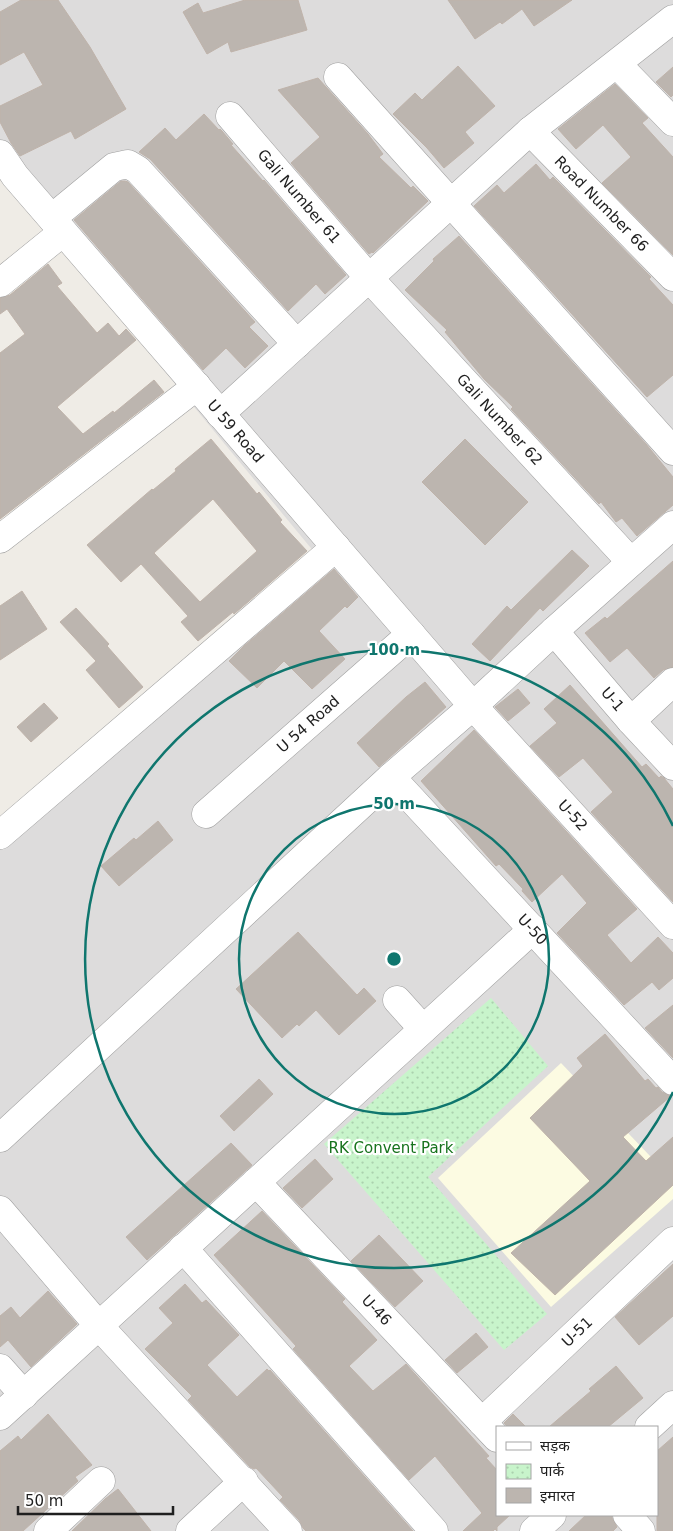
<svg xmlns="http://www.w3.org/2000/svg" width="673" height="1531" font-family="'DejaVu Sans','Noto Sans Devanagari',sans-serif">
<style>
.residential{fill:#dddcdc;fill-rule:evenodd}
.education{fill:#fcfbe2}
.park{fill:url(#park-dots)}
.building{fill:#bcb5af;stroke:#bfb3aa;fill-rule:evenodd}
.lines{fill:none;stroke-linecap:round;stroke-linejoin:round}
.minor-casing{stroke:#a0a0a0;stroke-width:29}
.minor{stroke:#fff;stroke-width:28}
.ring{fill:none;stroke:#0f766e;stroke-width:2.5}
.labels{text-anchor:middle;stroke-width:4.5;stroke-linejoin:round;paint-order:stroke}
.street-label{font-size:15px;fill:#1f1f1f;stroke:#fff}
.park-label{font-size:15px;fill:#17731d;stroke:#fff}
.centre{fill:#0f766e;stroke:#fff;stroke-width:2.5}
.ring-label{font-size:15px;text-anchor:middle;font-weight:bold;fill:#0f766e;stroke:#fff;stroke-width:4.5;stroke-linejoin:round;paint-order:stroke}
</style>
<defs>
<pattern id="park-dots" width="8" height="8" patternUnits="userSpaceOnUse" patternTransform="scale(1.25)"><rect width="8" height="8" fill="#c8f4cb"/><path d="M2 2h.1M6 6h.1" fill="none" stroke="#abd1ae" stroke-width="1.8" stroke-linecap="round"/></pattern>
</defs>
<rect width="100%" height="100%" fill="#efece6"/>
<path class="residential" d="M 0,0 L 673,0 L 673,1531 L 0,1531 L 0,824 L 315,553 L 12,187 L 0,169 ZM 497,1427 L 657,1427 L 657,1515 L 497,1515 Z"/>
<path class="education" d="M 561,1063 L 673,1180 L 673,1199 L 551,1307 L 438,1178 Z"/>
<path class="park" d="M 491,998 L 548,1066 L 428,1177 L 547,1314 L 504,1350 L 324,1144 Z"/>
<g class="building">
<path d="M 21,0 L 58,0 L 90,47 L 126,109 L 75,139 L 71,131 L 20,156 L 11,143 L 0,122 L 0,106 L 43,85 L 24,52 L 0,65 L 0,12 Z"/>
<path d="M 245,0 L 298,0 L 307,30 L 231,52 L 228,42 L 207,54 L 183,12 L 198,3 L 203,13 Z"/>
<path d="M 448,0 L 572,0 L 534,26 L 522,9 L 502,24 L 500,22 L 475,39 Z"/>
<path d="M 458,66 L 495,106 L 465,132 L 474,143 L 444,168 L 427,148 L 393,114 L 415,93 L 422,100 Z"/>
<path d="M 673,67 L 673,95 L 671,97 L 656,82 Z"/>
<path d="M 318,78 L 368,134 L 383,154 L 379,157 L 411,188 L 413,186 L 428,201 L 373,253 L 372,252 L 369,254 L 291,163 L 320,137 L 278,90 Z"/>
<path d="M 615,84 L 648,118 L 642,123 L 673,157 L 673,255 L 602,183 L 631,157 L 603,125 L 576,149 L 558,129 Z"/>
<path d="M 204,114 L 219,130 L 220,129 L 222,131 L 233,144 L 231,145 L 263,181 L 264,180 L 346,275 L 325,294 L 316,284 L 288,311 L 150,159 L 139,152 L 165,128 L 176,140 Z"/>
<path d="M 536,164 L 550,180 L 553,177 L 651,277 L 649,279 L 673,305 L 673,375 L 647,397 L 474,206 L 497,185 L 504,193 Z"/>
<path d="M 121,181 L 125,181 L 128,182 L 255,322 L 249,327 L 268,346 L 245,368 L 226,348 L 203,370 L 74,220 Z"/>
<path d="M 459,236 L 646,444 L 673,477 L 673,505 L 637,536 L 622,518 L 616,522 L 601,502 L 599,504 L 511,409 L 513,407 L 484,379 L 445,332 L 447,330 L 405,290 L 434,261 L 433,259 Z"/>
<path d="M 48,264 L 62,283 L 57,286 L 97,333 L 108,323 L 119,336 L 126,329 L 136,340 L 57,407 L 83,434 L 113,411 L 114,413 L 154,380 L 164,392 L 0,519 L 0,353 L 25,334 L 7,309 L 0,314 L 0,298 L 10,295 Z"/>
<path d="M 211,439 L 257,494 L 259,492 L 282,520 L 280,522 L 307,551 L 234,614 L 233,612 L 198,641 L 181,622 L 188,616 L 141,564 L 121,582 L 87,545 L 152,489 L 153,490 L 176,471 L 175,469 ZM 213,499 L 257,551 L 200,602 L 154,553 Z"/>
<path d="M 465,439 L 528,502 L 485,545 L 422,482 Z"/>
<path d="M 572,550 L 589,566 L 543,611 L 540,608 L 490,661 L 472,644 L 507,606 L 511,610 Z"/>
<path d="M 673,561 L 673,667 L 663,670 L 654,678 L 627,648 L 610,662 L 585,633 L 605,617 L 607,619 Z"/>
<path d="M 334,569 L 358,597 L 347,608 L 345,606 L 319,631 L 345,659 L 312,689 L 284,661 L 257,688 L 229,661 L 244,646 Z"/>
<path d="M 22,591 L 47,629 L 0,660 L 0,606 Z"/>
<path d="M 76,608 L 109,644 L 107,646 L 143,687 L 119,708 L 86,670 L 96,661 L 60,622 Z"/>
<path d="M 425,682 L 446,707 L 379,767 L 357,743 L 406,697 Z"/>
<path d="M 570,685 L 642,767 L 646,764 L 659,778 L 661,776 L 664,778 L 673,789 L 673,902 L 591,812 L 613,792 L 583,758 L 559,777 L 530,746 L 557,723 L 544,709 Z"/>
<path d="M 518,689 L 530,703 L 508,721 L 495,707 Z"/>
<path d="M 44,703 L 58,718 L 31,742 L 17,727 Z"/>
<path d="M 474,730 L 637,909 L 607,935 L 631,963 L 658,937 L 673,953 L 673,978 L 659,990 L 652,982 L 624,1005 L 557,933 L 587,903 L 562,874 L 532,902 L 522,891 L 523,889 L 499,864 L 496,866 L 421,781 Z"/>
<path d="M 158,821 L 173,840 L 119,886 L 101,866 L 134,838 L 136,840 Z"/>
<path d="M 298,932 L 357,995 L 364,988 L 376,1001 L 339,1035 L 316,1010 L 299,1026 L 297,1024 L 282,1038 L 236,989 Z"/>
<path d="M 673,1005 L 673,1058 L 645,1028 Z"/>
<path d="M 605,1034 L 645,1081 L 648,1079 L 656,1088 L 658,1087 L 662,1092 L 671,1096 L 623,1137 L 646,1161 L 673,1137 L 673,1185 L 555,1295 L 511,1253 L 590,1181 L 530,1118 L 583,1066 L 577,1058 Z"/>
<path d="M 259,1079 L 273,1094 L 234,1131 L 220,1116 Z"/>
<path d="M 231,1143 L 252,1165 L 147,1260 L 126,1237 Z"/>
<path d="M 315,1159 L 333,1179 L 302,1208 L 283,1188 Z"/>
<path d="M 262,1211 L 345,1299 L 342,1302 L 377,1340 L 349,1366 L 373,1391 L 406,1364 L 489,1456 L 486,1458 L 497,1470 L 497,1515 L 510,1515 L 497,1527 L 497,1531 L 495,1529 L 493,1531 L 463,1531 L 482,1513 L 435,1456 L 409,1480 L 293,1349 L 296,1346 L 214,1255 Z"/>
<path d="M 379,1235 L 423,1281 L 395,1307 L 351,1261 Z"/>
<path d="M 673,1264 L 673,1316 L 639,1345 L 615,1317 Z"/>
<path d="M 185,1284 L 202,1303 L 206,1300 L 239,1335 L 207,1365 L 237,1397 L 267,1369 L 269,1371 L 270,1370 L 413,1531 L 306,1531 L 303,1528 L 299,1520 L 280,1500 L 283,1497 L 256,1468 L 254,1469 L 250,1467 L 188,1400 L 192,1396 L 145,1349 L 173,1323 L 159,1308 Z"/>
<path d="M 48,1291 L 77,1324 L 31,1367 L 8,1340 L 0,1347 L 0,1316 L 11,1307 L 20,1318 Z"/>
<path d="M 476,1333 L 488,1347 L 457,1373 L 445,1360 Z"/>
<path d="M 616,1366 L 643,1398 L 608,1427 L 549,1427 L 591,1391 L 589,1389 Z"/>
<path d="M 48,1414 L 92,1465 L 75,1477 L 78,1481 L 23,1531 L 0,1531 L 0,1451 L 18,1436 L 21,1440 Z"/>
<path d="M 513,1414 L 526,1427 L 508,1427 L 504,1423 Z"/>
<path d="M 673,1437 L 673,1531 L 657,1531 L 657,1451 Z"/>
<path d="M 118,1489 L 151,1531 L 72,1531 L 105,1499 Z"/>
<path d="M 586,1515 L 612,1515 L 612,1518 L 617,1527 L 613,1531 L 569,1531 Z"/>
</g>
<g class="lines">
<g class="minor-casing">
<g id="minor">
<path d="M 617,64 L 673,122"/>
<path d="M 338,77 L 673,451"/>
<path id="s1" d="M 230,116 L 369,278 L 631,562"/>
<path id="s2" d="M 530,131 L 673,277"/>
<path id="s3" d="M 0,154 L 15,176 L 473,706 L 673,925"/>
<path d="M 52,218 L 114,167 L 128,164 L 138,170 L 297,344"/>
<path d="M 0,283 L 63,232"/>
<path d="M 220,414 L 530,131 L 673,19"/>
<path d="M 0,539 L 197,386"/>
<path id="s4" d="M 554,631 L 631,721 L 673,766"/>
<path d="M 631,721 L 673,682"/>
<path id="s5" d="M 391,777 L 673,1081"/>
<path id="s6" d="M 206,814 L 411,634"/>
<path d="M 0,835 L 336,547"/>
<path d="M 397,1000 L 423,1029"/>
<path d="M 0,1138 L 391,777 L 473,706 L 554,631 L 673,525"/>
<path id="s7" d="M 256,1182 L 497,1438"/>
<path d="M 0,1210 L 99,1326 L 288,1531"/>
<path d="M 183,1248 L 434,1531"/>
<path d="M 0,1368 L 24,1395"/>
<path d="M 0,1416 L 533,929"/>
<path id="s8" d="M 482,1422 L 673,1241"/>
<path d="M 649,1427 L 673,1405"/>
<path d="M 627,1515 L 641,1531"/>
<path d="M 48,1531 L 101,1481"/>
<path d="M 190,1531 L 244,1481"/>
<path d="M 534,1531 L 552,1515"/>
</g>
</g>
<use href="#minor" class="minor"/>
</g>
<g class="ring">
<circle cx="394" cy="959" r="155"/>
<path d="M673 1092A309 309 0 1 1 673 826"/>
</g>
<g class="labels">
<g class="street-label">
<text dy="5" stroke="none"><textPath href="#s1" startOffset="106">Gali Number 61</textPath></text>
<text dy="5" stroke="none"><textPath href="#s2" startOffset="102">Road Number 66</textPath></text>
<text dy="5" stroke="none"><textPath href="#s1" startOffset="406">Gali Number 62</textPath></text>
<text dy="5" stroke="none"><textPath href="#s3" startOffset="364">U 59 Road</textPath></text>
<text dy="5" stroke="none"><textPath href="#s4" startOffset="90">U-1</textPath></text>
<text dy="5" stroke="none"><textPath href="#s6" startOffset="136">U 54 Road</textPath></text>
<text dy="5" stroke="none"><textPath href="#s3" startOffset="875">U-52</textPath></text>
<text dy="5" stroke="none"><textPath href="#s5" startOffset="208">U-50</textPath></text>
<text dy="5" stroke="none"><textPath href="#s7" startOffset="176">U-46</textPath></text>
<text dy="5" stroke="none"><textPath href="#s8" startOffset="131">U-51</textPath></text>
</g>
<g class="park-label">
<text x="391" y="1153">RK Convent Park</text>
</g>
</g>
<circle cx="394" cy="959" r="8" class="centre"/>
<g class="ring-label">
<text x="394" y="655">100 m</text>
<text x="394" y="809">50 m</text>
</g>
<rect x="496" y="1426" width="162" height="90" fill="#ffffff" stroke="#a5a5a5"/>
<rect x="506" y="1442" width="25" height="8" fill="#ffffff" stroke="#a5a5a5"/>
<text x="540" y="1451" font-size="15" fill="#1f1f1f">सड़क</text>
<rect x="506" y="1464" width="25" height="15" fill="url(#park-dots)" stroke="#a5a5a5"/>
<text x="540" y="1476" font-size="15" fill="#1f1f1f">पार्क</text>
<rect x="506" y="1488" width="25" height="15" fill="#bcb5af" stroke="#a5a5a5"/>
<text x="540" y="1501" font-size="15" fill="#1f1f1f">इमारत</text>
<path d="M18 1506v8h155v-8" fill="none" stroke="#1f1f1f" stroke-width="2.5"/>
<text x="25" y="1506" font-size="15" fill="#1f1f1f" stroke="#ffffff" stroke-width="4" paint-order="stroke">50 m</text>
</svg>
